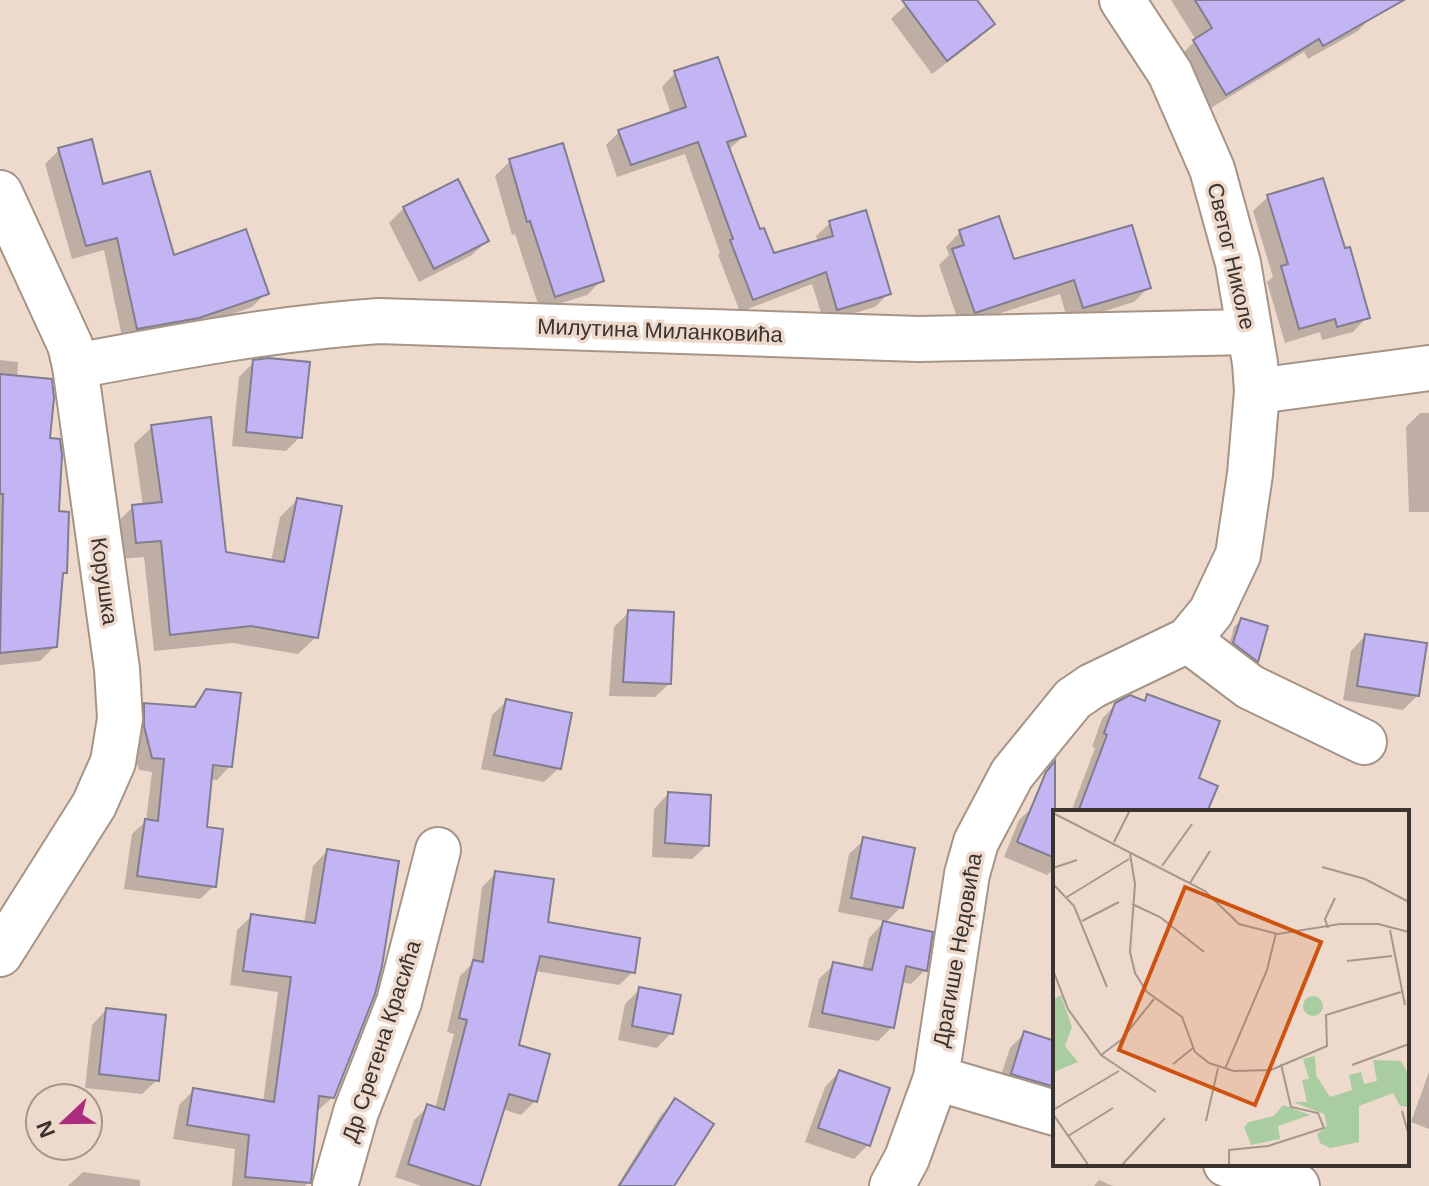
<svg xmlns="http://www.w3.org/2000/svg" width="1429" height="1186" font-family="Helvetica,sans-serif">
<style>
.shadow{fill:#0003}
.building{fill:#c3b5f4;stroke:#817d90;stroke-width:2}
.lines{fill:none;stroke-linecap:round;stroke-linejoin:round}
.minor-casing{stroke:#a69487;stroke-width:48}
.minor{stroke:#fff;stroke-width:44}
.labels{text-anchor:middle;stroke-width:7;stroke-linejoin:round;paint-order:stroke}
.street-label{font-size:22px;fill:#3b332e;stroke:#eedacc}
.inset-road{fill:none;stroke:#a6978d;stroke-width:2}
.view{fill:#ce5311;fill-opacity:0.15;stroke:#ce5311;stroke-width:4}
.inset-edge{fill:none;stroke:#3b332e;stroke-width:4}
</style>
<rect width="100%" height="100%" fill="#eedacc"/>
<g class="shadow">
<path d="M 902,0 L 974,0 L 993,24 L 978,39 L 932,74 L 891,19 L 906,5 Z"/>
<path d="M 1171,0 L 1363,0 L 1372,16 L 1358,31 L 1308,59 L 1304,52 L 1211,108 L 1180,56 L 1196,40 Z"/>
<path d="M 675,73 L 744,136 L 728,150 L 759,232 L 773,255 L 818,242 L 816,236 L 830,223 L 889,293 L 875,307 L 824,322 L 812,284 L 740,312 L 718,255 L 720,253 L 685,154 L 617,177 L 606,145 L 619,132 L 671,114 L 662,87 Z"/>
<path d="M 59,150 L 101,187 L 172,258 L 266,293 L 252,307 L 184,331 L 123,342 L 104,250 L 72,259 L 45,164 Z"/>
<path d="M 510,161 L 601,281 L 587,295 L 540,310 L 515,234 L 512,235 L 495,176 Z"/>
<path d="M 1268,197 L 1367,317 L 1353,332 L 1322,340 L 1320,332 L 1285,343 L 1267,282 L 1273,277 L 1253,211 Z"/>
<path d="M 404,208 L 487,241 L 472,255 L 419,282 L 389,223 Z"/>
<path d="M 960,232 L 1013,262 L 1149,287 L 1134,302 L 1068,322 L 1060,294 L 960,326 L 939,265 L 949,255 L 946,247 Z"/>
<path d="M 0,360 L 18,362 L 17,377 L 48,440 L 65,572 L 60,577 L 55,646 L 40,661 L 0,665 Z"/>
<path d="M 254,362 L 300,437 L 286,451 L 232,446 L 239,377 Z"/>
<path d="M 1420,413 L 1429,413 L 1429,512 L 1409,512 L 1406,427 Z"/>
<path d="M 152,427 L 224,554 L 271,562 L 280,517 L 297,500 L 316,637 L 298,654 L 233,643 L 154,651 L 144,557 L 119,559 L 115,524 L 133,507 L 143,506 L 134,444 Z"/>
<path d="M 629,612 L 670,683 L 655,697 L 609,696 L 614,627 Z"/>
<path d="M 1241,620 L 1256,661 L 1250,667 L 1228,650 L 1234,627 Z"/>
<path d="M 1365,636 L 1418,695 L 1403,710 L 1343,700 L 1351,651 Z"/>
<path d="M 207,691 L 230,766 L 217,780 L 210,779 L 204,829 L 214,886 L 200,899 L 124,889 L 132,834 L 146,821 L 152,772 L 139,770 L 131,741 L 131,719 L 145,705 L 191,708 Z"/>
<path d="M 1148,697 L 1196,779 L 1205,812 L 1071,812 L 1095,748 L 1092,747 L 1102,719 L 1116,704 L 1142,702 Z"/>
<path d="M 507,701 L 559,768 L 544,782 L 481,769 L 492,715 Z"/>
<path d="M 668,794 L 707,845 L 692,859 L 652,857 L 654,809 Z"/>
<path d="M 1034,806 L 1055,814 L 1055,868 L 1047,875 L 1004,857 L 1019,820 Z"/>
<path d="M 864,840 L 901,907 L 885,923 L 925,970 L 911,984 L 901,982 L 892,1027 L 878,1041 L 808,1027 L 819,979 L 834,964 L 862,970 L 869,938 L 885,921 L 838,912 L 849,854 Z"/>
<path d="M 327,851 L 333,1097 L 316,1112 L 309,1182 L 305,1186 L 232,1186 L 235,1149 L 173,1139 L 179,1105 L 194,1090 L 263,1102 L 278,992 L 230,985 L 237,930 L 252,916 L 304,923 L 313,866 Z"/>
<path d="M 496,873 L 546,924 L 633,972 L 619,985 L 535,971 L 517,1047 L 535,1101 L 521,1115 L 502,1109 L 477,1186 L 421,1186 L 395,1177 L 414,1120 L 428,1107 L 435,1109 L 454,1034 L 447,1032 L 460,976 L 472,964 L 482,887 Z"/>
<path d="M 640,989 L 671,1033 L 657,1048 L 618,1040 L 625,1004 Z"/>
<path d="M 106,1010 L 157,1080 L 142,1094 L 85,1088 L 92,1025 Z"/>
<path d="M 1024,1034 L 1055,1043 L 1055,1109 L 997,1088 L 1010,1048 Z"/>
<path d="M 839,1072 L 869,1144 L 854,1159 L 805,1142 L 825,1087 Z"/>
<path d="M 1429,1072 L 1429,1129 L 1411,1122 Z"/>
<path d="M 676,1101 L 672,1186 L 617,1186 L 661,1115 Z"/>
<path d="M 83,1172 L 140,1180 L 140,1186 L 68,1186 Z"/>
<path d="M 1099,1180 L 1113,1186 L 1094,1186 Z"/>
</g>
<g class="building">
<path d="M 902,0 L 977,0 L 995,24 L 947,61 Z"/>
<path d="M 1195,0 L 1404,0 L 1323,46 L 1319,39 L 1226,95 L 1193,40 L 1212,28 Z"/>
<path d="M 718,57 L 746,136 L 727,142 L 760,229 L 764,228 L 774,253 L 833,236 L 829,221 L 866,210 L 891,294 L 837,310 L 826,272 L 753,300 L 730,240 L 733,239 L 698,142 L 631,165 L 618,130 L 686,107 L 674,71 Z"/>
<path d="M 92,139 L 103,184 L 150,171 L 174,255 L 246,229 L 269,294 L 199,318 L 137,329 L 117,238 L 86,246 L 58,148 Z"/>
<path d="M 563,143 L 604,281 L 555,297 L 530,221 L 527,222 L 509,159 Z"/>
<path d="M 1323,178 L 1345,248 L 1350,247 L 1370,318 L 1337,327 L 1335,319 L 1299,329 L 1281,266 L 1288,264 L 1267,195 Z"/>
<path d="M 458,179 L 489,241 L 434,269 L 403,207 Z"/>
<path d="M 999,216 L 1014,259 L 1132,225 L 1151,288 L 1083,308 L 1074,280 L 975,313 L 952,249 L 964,245 L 959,230 Z"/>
<path d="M 268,358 L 310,362 L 302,438 L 246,432 L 253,360 Z"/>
<path d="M 0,374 L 52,379 L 54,398 L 50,438 L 60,439 L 62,455 L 59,511 L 69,512 L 67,573 L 63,573 L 57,647 L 0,653 L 3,494 L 0,494 Z"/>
<path d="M 211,417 L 226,552 L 284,562 L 297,498 L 342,506 L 318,638 L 251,626 L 170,635 L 161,541 L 136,543 L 132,505 L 162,502 L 151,425 Z"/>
<path d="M 628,610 L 674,612 L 671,684 L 623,682 Z"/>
<path d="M 1241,618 L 1268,626 L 1258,662 L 1233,643 Z"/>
<path d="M 1365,634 L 1427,643 L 1419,696 L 1357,686 Z"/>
<path d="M 206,689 L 241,693 L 232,767 L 213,765 L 207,827 L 223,829 L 216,887 L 137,876 L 145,819 L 158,821 L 164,759 L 152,758 L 144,726 L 144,703 L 195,707 Z"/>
<path d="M 1147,694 L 1220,721 L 1199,778 L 1218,786 L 1207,812 L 1078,812 L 1107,735 L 1104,733 L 1115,703 L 1130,695 L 1145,701 Z"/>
<path d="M 506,699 L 572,713 L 561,769 L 494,755 Z"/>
<path d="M 1055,761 L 1055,858 L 1017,842 L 1046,772 Z"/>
<path d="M 668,792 L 711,795 L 709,846 L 665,843 Z"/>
<path d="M 863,837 L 915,848 L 903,908 L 851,898 Z"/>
<path d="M 327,849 L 399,861 L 382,966 L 375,994 L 334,1098 L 319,1096 L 311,1183 L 245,1177 L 249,1135 L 187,1125 L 193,1088 L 274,1102 L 291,977 L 243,971 L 251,914 L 315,923 Z"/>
<path d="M 495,871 L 554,879 L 548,922 L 640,938 L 635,973 L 540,956 L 519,1045 L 550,1054 L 537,1102 L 509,1094 L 480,1186 L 476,1186 L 408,1164 L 427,1104 L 444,1110 L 467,1020 L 459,1018 L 473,960 L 483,962 Z"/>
<path d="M 883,921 L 933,932 L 927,971 L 906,966 L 894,1028 L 822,1013 L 833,962 L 872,970 Z"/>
<path d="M 639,987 L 681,995 L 673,1034 L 632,1026 Z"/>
<path d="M 106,1008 L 166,1015 L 159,1081 L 99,1074 Z"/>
<path d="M 1024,1031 L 1055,1041 L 1055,1087 L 1011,1074 Z"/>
<path d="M 839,1070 L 890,1088 L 870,1146 L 818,1128 Z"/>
<path d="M 675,1098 L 714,1124 L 674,1186 L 619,1186 Z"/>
</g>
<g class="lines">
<g class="minor-casing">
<g id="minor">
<path d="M 0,193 L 70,345 L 75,366 L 117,669 L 120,719 L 113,762 L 94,805 L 0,954"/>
<path d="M 75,366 C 176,347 276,328 379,321 L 918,339 L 1249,332"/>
<path d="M 1257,391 L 1429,368"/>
<path d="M 1188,640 L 1250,687 L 1364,742"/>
<path d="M 936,1078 L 1055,1113"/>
<path d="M 1226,1164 L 1297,1186"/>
<path d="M 335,1186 L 356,1112 L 399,1002 L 438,850"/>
<path d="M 892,1186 L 907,1158 L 936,1078 L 967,874 L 976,842 L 1012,774 L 1073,699 L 1092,686 L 1188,640 L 1211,612 L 1238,555 L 1250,474 L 1257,391 L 1255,363 L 1238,263 L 1212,169 L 1170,73 L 1122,0"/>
</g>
</g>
<use href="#minor" class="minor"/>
</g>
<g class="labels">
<g class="street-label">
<text transform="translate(1232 256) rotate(77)" y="8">Светог Николе</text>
<text transform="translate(660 330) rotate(2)" y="8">Милутина Миланковића</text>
<text transform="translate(105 581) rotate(82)" y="8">Корушка</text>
<text transform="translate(957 950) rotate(-80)" y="8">Драгише Недовића</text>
<text transform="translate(381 1041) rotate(-72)" y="8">Др Сретена Красића</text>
</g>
</g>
<g transform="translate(1053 810)">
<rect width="356" height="356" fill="#eedacc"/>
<path d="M 8,185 L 19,217 L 12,236 L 25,252 L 1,262 L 0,190 ZM250 196a10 10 0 1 1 20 0a10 10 0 1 1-20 0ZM 262,246 L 263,265 L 277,287 L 299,280 L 296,265 L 308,262 L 311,274 L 324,271 L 320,250 L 348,251 L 356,265 L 356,297 L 347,296 L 340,283 L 306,296 L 306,332 L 277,338 L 267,333 L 264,324 L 274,316 L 271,304 L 240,292 L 254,292 L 249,270 L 256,269 L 250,249 ZM 230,295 L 257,305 L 225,316 L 227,329 L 198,335 L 191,317 L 196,312 L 221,306 Z" fill="#aacca1"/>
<path class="inset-road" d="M 0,3 L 152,81 L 186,114 L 225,124 L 287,114 L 325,114 L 356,122M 61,32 L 77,0M 77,44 L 82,74 L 77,142 L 82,163 L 94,182 L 129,207 L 142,242 L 156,253 L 181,261 L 218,260 L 274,236 L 273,205 L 348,182M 109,56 L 139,14M 269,57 L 312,69 L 356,92M 0,58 L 24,50M 137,73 L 157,41M 0,74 L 21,96 L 54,177M 14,87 L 76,49M 79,94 L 107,107 L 151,142M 29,111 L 66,92M 275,118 L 272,109 L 282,88M 337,120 L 352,195M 294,151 L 339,146M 0,160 L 15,199 L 48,245 L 103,282M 48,245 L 68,230 L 101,189M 120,254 L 140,238M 299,255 L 356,234M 172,259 L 214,160 L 223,123M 0,300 L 66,261M 349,301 L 356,326M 0,304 L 36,356M 153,311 L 165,258M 15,326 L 60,298M 68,356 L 112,308M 176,356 L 176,340 L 215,336 L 271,318 L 265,303 L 238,297 L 228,254"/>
<path class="view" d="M 132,77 L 268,132 L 202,295 L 66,240 Z"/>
<rect width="356" height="356" class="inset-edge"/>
</g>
<g transform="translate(64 1122) rotate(248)"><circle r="38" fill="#eedacc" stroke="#a6978d" stroke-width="2"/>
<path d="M0-6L14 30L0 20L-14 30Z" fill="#ab2e7e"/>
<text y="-12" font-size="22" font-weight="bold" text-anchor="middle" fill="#3b332e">N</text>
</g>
</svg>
